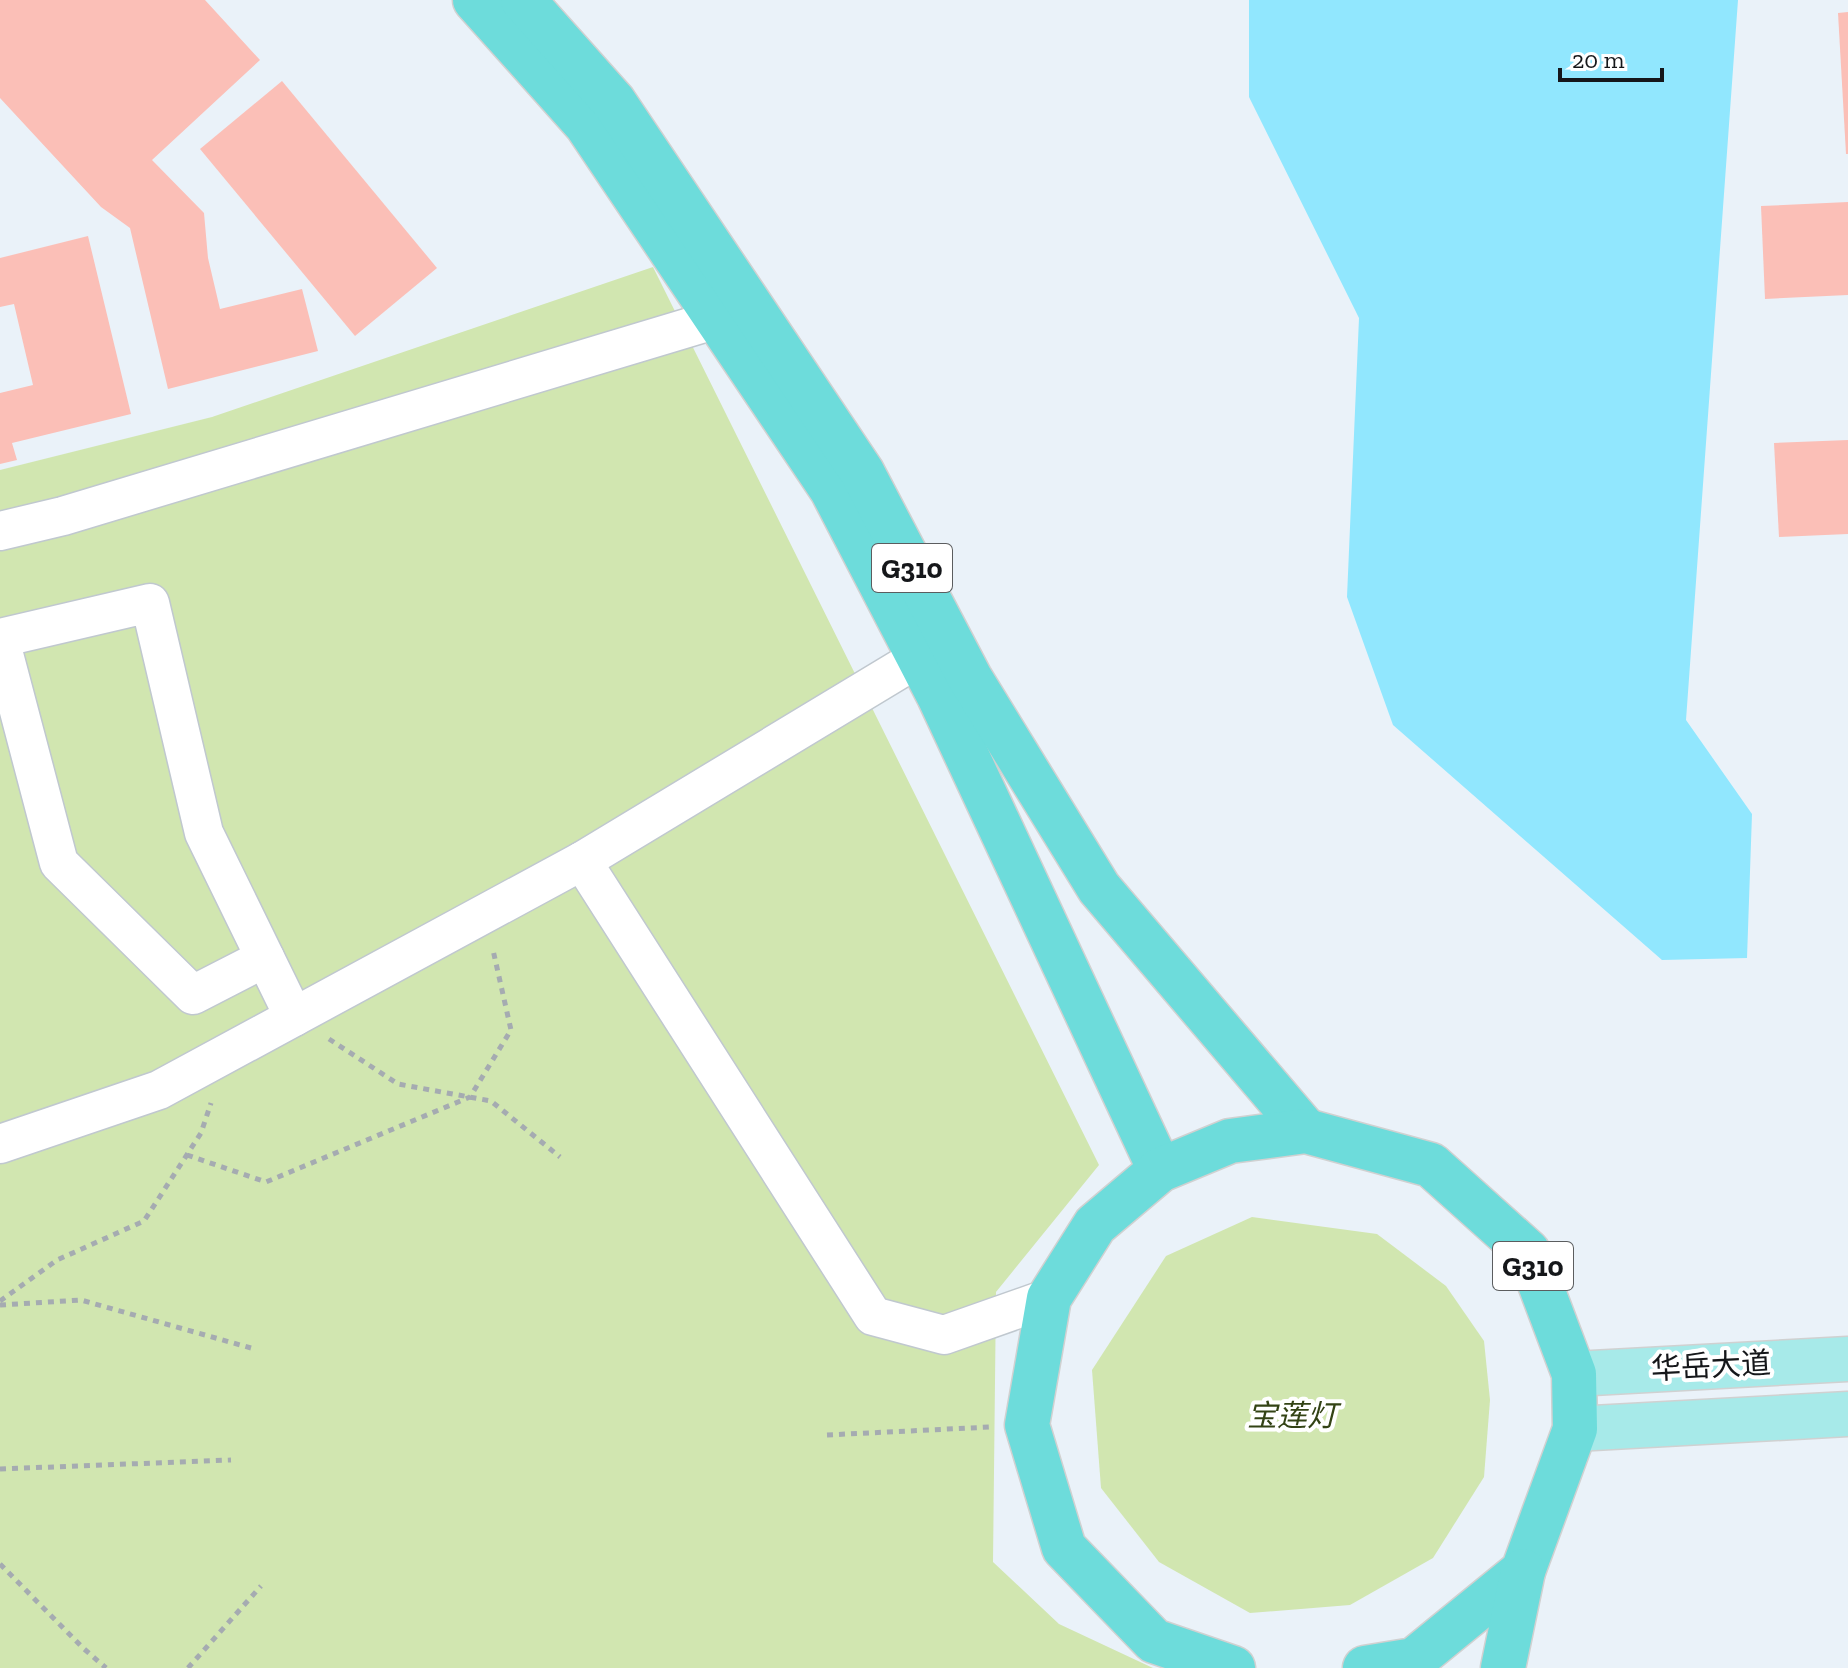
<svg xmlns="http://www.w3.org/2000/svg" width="1848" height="1668" font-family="'Zilla Slab','Noto Sans SC',serif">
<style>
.green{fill:#d1e6b0}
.water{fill:#91e7fe}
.building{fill:#fbbfb7}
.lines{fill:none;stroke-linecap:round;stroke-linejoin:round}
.minor-casing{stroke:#c0c8cf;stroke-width:41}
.major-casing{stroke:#d0d1d1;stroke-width:47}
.highway-casing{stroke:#d0d1d1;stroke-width:47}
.path{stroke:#a5abb1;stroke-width:5;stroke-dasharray:6 6;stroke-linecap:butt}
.minor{stroke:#fff;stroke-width:38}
.major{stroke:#a7eae9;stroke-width:44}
.highway{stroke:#6ddcdb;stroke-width:44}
.labels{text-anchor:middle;stroke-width:8;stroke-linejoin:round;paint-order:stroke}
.shield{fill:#fff;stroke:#5b5d5f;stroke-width:2}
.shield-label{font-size:28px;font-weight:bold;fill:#15171a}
.street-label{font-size:30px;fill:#15171a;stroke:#fff}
.park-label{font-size:30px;font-style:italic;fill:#334315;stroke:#fff}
</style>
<rect width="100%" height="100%" fill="#eaf2f9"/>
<g class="green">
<path d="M 653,267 L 1099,1165 L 996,1292 L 993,1562 L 1059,1624 L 1153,1668 L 0,1668 L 0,470 L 212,417 Z"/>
<path d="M 1252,1217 L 1377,1234 L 1446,1286 L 1484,1341 L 1490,1400 L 1484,1477 L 1433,1558 L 1350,1605 L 1250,1613 L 1159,1562 L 1101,1488 L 1092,1370 L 1166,1256 Z"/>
</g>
<path class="water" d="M 1249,0 L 1738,0 L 1686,720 L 1752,814 L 1747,958 L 1662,960 L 1393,725 L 1347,597 L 1359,318 L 1249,97 Z"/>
<g class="building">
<path d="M 0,0 L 205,0 L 260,60 L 152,160 L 204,213 L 208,258 L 220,309 L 302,289 L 318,351 L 168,389 L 130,228 L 101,207 L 0,98 Z"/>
<path d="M 1848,12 L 1848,154 L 1846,154 L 1838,13 Z"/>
<path d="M 282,81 L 437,268 L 355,336 L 200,149 Z"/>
<path d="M 1848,202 L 1848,295 L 1765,299 L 1761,206 Z"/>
<path d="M 88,236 L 131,414 L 12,443 L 17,460 L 0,464 L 0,393 L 33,385 L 14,304 L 0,307 L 0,258 Z"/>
<path d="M 1848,440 L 1848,534 L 1779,537 L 1774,443 Z"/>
</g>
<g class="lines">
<g class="minor-casing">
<g id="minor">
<path d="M 0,531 L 63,516 L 717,319"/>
<path d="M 0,638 L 150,603 L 204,833 L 294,1017"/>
<path d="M 0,639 L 59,863 L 193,995 L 265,958"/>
<path d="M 582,861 L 873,1316 L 944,1335 L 1049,1298"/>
<path d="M 0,1144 L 159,1090 L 582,861 L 943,643"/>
</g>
</g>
<g class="major-casing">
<g id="major">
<path d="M 1574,1374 L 1848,1359"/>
<path d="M 1575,1429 L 1848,1414"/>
</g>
</g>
<g class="highway-casing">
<g id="highway">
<path d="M 475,0 L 586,124 L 832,490 L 939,696 L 1160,1170"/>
<path d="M 523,0 L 614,102 L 862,472 L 970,678 L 1099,888 L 1306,1131"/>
<path d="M 1233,1668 L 1154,1641 L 1064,1548 L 1027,1425 L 1049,1298 L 1095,1225 L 1160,1170 L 1230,1141 L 1306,1131 L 1431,1165 L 1528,1252 L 1574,1374 L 1575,1429 L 1523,1571 L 1414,1660 L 1365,1668"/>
<path d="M 1503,1668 L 1523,1571"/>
</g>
</g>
<g class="path">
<path d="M 329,1039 L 398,1084 L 491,1101 L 560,1157"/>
<path d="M 187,1155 L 266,1182 L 470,1097 L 511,1030 L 493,950"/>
<path d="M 0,1301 L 57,1260 L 144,1221 L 201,1133 L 211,1103"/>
<path d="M 0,1305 L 81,1300 L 251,1348"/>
<path d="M 827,1435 L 990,1427"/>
<path d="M 0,1469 L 231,1460"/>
<path d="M 0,1564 L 83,1648 L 106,1668"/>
<path d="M 188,1668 L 261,1586"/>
</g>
<use href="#minor" class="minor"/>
<use href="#major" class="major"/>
<use href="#highway" class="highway"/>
</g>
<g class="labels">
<g class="shield">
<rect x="872" y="544" width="80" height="48" rx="6"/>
<rect x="1493" y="1242" width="80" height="48" rx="6"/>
</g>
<g class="shield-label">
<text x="912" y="578">G310</text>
<text x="1533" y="1276">G310</text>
</g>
<g class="street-label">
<text transform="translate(1711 1366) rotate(-3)" y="10">华岳大道</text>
</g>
<g class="park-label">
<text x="1292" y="1426">宝莲灯</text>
</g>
</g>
<path d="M1560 68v12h102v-12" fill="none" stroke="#15171a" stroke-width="4"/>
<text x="1572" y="68" font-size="24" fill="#15171a" stroke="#ffffff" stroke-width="6" paint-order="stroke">20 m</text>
</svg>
